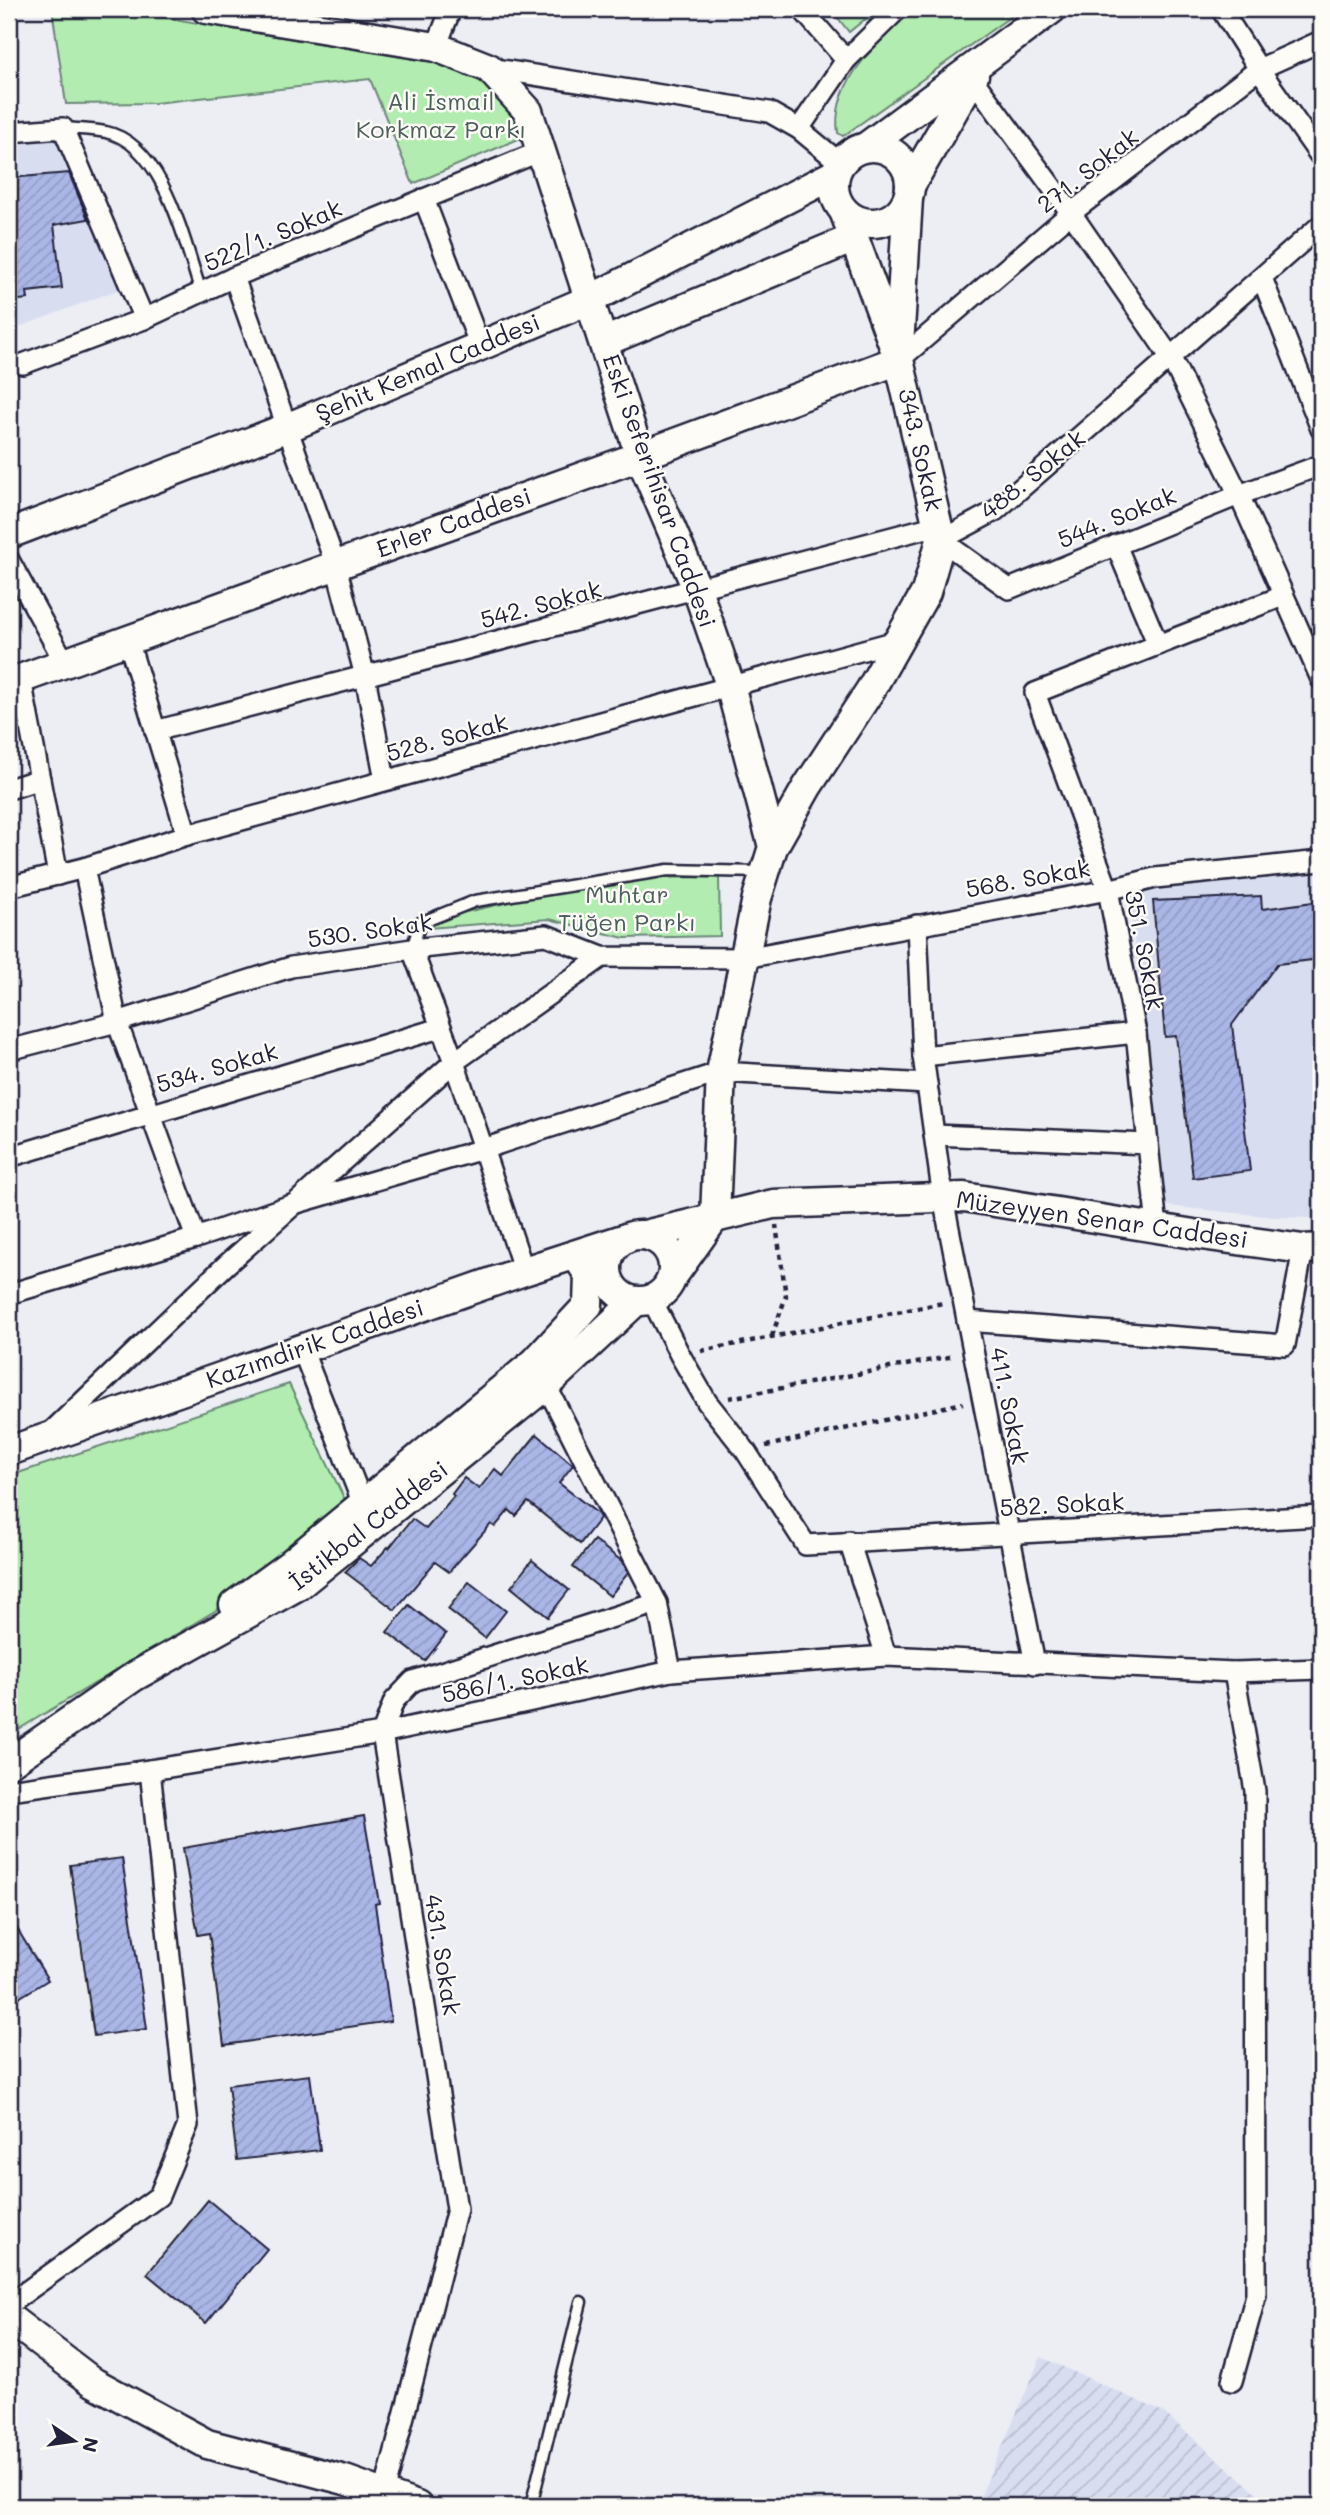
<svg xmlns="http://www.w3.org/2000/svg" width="1330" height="2515" font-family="Mali,sans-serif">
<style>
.built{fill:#d8ddf0}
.industrial{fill:url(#industrial-furrows)}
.grass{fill:url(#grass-dots);stroke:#6a8776;stroke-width:2}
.green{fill:#b2ecb0;stroke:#6a8776;stroke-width:2}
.building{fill:url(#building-hatch);stroke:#22223b;stroke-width:2}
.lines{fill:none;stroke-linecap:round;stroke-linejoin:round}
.service-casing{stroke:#22223b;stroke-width:15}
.minor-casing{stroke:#22223b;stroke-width:24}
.secondary-casing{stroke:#22223b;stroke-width:33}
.path{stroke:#22223b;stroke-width:4.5;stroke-dasharray:5 5;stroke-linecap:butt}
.service{stroke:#fdfcf7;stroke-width:10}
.minor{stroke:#fdfcf7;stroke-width:19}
.secondary{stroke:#fdfcf7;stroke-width:28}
.labels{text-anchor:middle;stroke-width:5;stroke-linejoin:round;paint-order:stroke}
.park-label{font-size:24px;fill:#4d5f5e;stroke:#fdfcf7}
.street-label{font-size:24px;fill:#22223b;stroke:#fdfcf7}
</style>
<defs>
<pattern id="industrial-furrows" width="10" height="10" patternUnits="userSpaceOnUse" patternTransform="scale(1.75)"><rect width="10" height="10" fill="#d8ddf0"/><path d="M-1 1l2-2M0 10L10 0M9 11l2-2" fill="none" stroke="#b9bdcf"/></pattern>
<pattern id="grass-dots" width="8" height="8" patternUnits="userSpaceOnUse" patternTransform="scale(1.75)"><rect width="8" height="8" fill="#b2ecb0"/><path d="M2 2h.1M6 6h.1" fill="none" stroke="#99ca98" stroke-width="1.8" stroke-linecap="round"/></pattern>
<pattern id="building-hatch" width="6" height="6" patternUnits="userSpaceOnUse" patternTransform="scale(1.75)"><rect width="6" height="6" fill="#aab6e6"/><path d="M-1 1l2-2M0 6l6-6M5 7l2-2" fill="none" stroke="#929cc6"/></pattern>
</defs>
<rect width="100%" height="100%" fill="#eceef4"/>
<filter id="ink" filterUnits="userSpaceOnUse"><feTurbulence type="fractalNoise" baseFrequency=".0143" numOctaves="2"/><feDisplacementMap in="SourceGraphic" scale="14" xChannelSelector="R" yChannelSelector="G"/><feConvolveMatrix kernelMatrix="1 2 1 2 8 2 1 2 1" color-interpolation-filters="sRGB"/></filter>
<g filter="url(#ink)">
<g class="built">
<path d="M 63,135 L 125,287 L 9,331 L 9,140 Z"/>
<path d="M 1321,869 L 1321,1218 L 1275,1217 L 1167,1206 L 1131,914 L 1144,885 Z"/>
</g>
<path class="industrial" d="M 1041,2357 L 1163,2412 L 1272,2506 L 976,2506 Z"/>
<path class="grass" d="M 1321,1116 L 1321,1190 L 1312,1126 Z"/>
<g class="green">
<path d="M 52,9 L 114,9 L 445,64 L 486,77 L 530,134 L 413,184 L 370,79 L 155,103 L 66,104 Z"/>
<path d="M 831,9 L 896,9 L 875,20 L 864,20 L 849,32 Z"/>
<path d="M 913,9 L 1021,9 L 843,136 L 838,133 C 830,81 880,42 913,9 Z"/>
<path d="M 719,877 L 720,936 L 624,938 L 549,919 L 428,928 L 426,923 L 448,916 L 545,894 L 633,878 Z"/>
<path d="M 289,1384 L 345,1500 L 218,1609 L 9,1735 L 9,1476 Z"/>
</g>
<g class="building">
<path d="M 69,173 L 88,219 L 54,225 L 62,288 L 27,292 L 28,299 L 9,301 L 9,178 Z"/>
<path d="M 1261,896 L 1262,909 L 1321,901 L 1321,959 L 1277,964 L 1232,1025 L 1250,1171 L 1193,1178 L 1176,1036 L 1165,1037 L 1153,901 Z"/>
<path d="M 537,1434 L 573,1465 L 559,1483 L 598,1514 L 600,1518 L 580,1544 L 528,1502 L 516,1516 L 509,1510 L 495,1527 L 491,1524 L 449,1572 L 435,1562 L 395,1610 L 345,1572 L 359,1558 L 371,1566 L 388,1547 L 389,1548 L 412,1519 L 426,1529 L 454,1496 L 452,1494 L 464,1478 L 479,1489 L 495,1469 L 503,1476 Z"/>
<path d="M 594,1540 L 623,1562 L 628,1573 L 610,1596 L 573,1567 Z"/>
<path d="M 532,1560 L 569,1590 L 548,1617 L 511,1587 Z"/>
<path d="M 469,1582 L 506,1611 L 485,1638 L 448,1609 Z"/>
<path d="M 409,1605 L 446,1634 L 425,1661 L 387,1632 Z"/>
<path d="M 364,1816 L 379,1903 L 375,1904 L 391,2021 L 224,2045 L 209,1933 L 198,1935 L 183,1848 Z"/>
<path d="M 122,1858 L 147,2029 L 94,2036 L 70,1865 Z"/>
<path d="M 9,1915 L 48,1980 L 9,2004 Z"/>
<path d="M 310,2075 L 320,2150 L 237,2160 L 228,2085 Z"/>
<path d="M 208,2200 L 267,2249 L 206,2323 L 147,2274 Z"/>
</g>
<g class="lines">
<g class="service-casing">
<g id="service">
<path d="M 63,128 C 77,129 93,129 106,132 C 164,144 185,245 201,292"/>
<path d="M 412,949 L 420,923 L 475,901 L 668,870 L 761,872"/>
<path d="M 531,2506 L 581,2302"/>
</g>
</g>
<g class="minor-casing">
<g id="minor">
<path d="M 802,9 L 846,60"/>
<path d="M 1221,9 L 1259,69 L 1321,157"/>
<path d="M 436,47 L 451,9"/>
<path d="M 489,68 L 769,112 L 799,129 L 840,163"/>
<path d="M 972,78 L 1071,213 L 1171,358 L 1239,495 L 1321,679"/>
<path d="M 799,129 L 846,60 L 898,9"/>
<path d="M 9,132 L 63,128 L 144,319"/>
<path d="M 424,199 L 480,346"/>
<path d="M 1321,225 L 995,511 L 941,540 L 1009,589 L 1239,495 L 1321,465"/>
<path d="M 234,277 L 336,566 L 365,676 L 385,780"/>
<path d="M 1262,278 L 1321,429"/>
<path d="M 899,360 L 1071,213 L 1259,69 L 1321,41"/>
<path d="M 23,364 L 144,319 L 234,277 L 541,151"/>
<path d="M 1116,545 L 1158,645"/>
<path d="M 9,560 L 65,663"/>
<path d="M 128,640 L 187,835"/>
<path d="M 21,679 L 58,875"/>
<path d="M 155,731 L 938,525"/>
<path d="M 9,789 L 40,779"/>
<path d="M 84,868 L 117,1022 L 196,1238"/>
<path d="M 9,887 L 84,868 L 187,835 L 900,640"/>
<path d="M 917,925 L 923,1056 L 943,1198 L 1035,1664"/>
<path d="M 412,949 L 454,1062 L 524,1271"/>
<path d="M 9,1050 L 117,1022 L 291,967 L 412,949 L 546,935 L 602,957 L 745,958 L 1108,890 L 1155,878 L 1321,861"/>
<path d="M 923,1056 L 1136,1033"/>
<path d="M 934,1135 L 1148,1144"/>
<path d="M 9,1157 L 440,1028"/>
<path d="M 1157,1227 L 1136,1033 L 1108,890 L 1035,693 L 1283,596"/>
<path d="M 9,1294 L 196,1238 L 294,1204 L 483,1149 L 721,1072 L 927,1084"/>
<path d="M 652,1300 L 680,1355 L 707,1402 L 745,1450 L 806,1545 L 1321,1516"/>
<path d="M 967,1321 L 1285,1345 L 1303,1249"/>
<path d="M 302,1349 L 363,1504"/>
<path d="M 546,1385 L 657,1603 L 671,1671"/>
<path d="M 50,1433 L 226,1265 L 454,1062 L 602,957"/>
<path d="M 849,1541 L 886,1656"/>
<path d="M 9,1790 L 150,1770 L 382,1733 L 671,1671 L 886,1656 L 1234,1672 L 1321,1669"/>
<path d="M 9,2304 L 159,2196 L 188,2125 L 150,1770"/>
<path d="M 1232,2381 L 1256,2295 L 1255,1791 L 1234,1672"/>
<path d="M 384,2494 L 457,2209 L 382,1733 L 394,1701 L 413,1681 L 657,1603"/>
</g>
</g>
<g class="secondary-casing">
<g id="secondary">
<path d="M 206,9 L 436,47 L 489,68 L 528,111 L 640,456 L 697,589 L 730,685 L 773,847 L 757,898 L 721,1072 L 715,1217"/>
<circle cx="872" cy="185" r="38"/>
<path d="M 866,147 L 1052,9"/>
<path d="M 910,186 L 974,75"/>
<path d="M 604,342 L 854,238"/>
<path d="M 899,347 L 908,198"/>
<path d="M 9,534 L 289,427 L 591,299 L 835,174"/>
<path d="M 9,683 L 640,456 L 899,360"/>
<path d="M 773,847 L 807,787 L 871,689 L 926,592 L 941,540 L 899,360 L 844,211"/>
<circle cx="640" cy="1268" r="33"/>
<path d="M 644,1235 L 773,1204 L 964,1197 L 1194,1234 L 1303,1249 L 1321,1248"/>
<path d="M 673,1276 L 715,1217"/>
<path d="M 9,1451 L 524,1271 L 623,1239"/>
<path d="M 234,1605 L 289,1565 L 535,1362 L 588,1305 L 589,1275 L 576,1255"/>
<path d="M 9,1763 L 135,1676 L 299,1585 L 546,1385 L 635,1302"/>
<path d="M 9,2318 L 93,2382 L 207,2444 L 345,2480 L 417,2506"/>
</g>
</g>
<g class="path">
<path d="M 772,1336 L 786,1296 L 776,1225"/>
<path d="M 701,1351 L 943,1303"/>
<path d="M 729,1398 L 954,1356"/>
<path d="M 766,1446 L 963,1403"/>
</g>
<use href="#service" class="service"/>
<use href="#minor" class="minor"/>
<use href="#secondary" class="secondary"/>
</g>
</g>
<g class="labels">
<g class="park-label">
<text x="441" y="110">Ali İsmail<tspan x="441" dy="28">Korkmaz Parkı</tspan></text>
<text x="627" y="903">Muhtar<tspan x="627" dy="28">Tüğen Parkı</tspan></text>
</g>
<g class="street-label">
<text transform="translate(1088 171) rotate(-38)" y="8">271. Sokak</text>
<text transform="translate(273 236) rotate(-23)" y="8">522/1. Sokak</text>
<text transform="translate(428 368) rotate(-23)" y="8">Şehit Kemal Caddesi</text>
<text transform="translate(920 450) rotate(77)" y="8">343. Sokak</text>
<text transform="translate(1033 475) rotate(-39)" y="8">488. Sokak</text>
<text transform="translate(659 491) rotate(70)" y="8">Eski Seferihisar Caddesi</text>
<text transform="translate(1117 518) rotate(-22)" y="8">544. Sokak</text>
<text transform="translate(454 523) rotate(-20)" y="8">Erler Caddesi</text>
<text transform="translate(541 605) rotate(-15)" y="8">542. Sokak</text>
<text transform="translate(447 738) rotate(-15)" y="8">528. Sokak</text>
<text transform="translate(1028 879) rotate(-10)" y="8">568. Sokak</text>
<text transform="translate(370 931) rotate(-8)" y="8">530. Sokak</text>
<text transform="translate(1144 950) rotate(79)" y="8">351. Sokak</text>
<text transform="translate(217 1068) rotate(-16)" y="8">534. Sokak</text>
<text transform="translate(1102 1220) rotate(8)" y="8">Müzeyyen Senar Caddesi</text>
<text transform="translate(315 1344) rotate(-19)" y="8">Kazımdirik Caddesi</text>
<text transform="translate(1009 1406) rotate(79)" y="8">411. Sokak</text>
<text transform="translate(1062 1505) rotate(-3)" y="8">582. Sokak</text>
<text transform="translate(369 1526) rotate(-38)" y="8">İstikbal Caddesi</text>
<text transform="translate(515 1680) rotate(-12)" y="8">586/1. Sokak</text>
<text transform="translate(442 1955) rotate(81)" y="8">431. Sokak</text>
</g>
</g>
<rect width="1330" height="2515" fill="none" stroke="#fdfcf7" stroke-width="35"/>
<rect x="18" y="18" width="1295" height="2480" fill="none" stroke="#22223b" stroke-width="2.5" filter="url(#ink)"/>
<g transform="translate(74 2441) rotate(103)" stroke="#fdfcf7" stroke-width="5" paint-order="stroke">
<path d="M0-5L12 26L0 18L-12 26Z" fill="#22223b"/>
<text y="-10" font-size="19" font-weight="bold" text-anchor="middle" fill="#22223b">N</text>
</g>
</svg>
